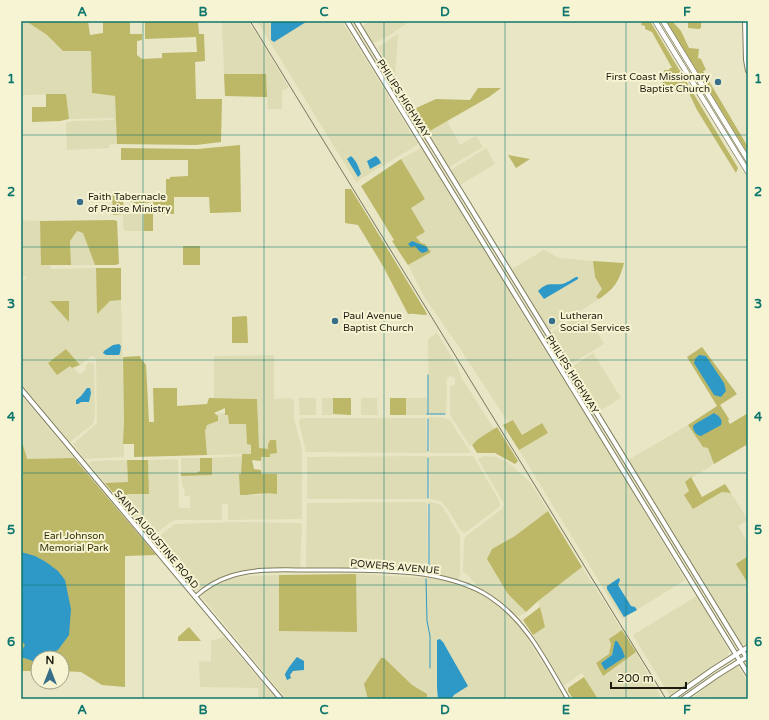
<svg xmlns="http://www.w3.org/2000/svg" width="769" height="720" font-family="'Varela Round',sans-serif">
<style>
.built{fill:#dedcb4;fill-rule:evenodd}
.green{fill:#bdb768;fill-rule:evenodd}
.water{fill:#2e99c7}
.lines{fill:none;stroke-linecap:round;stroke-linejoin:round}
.stream{stroke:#2e99c7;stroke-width:1}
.minor-casing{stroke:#7f7d5f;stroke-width:5}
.major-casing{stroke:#7f7d5f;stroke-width:6}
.highway-casing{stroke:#7f7d5f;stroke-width:6}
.minor{stroke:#fff;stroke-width:3}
.major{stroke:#fff;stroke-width:4}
.highway{stroke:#fff;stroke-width:4.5}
.rail{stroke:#767560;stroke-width:1}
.grid{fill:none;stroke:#0f766e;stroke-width:1;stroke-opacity:0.55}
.poi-dot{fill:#376e89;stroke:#f6f4d2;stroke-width:1.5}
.labels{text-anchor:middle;stroke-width:4;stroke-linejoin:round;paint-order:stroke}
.poi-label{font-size:10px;fill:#1d1c10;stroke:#f6f4d2;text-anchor:start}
.street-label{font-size:10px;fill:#1d1c10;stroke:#f6f4d2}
.park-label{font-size:10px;fill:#343107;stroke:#f6f4d2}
.neatline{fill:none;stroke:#0f766e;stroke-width:1.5}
.grid-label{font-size:13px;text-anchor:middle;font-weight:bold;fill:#0f766e}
</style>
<rect width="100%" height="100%" fill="#e8e6c5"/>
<g class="built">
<path d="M 21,21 L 26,21 L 47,35 L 63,51 L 91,51 L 92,93 L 115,96 L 117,144 L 109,145 L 109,148 L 67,150 L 66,123 L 73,121 L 114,120 L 114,118 L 69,119 L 66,94 L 21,95 Z"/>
<path d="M 222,21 L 248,21 L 289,87 L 282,91 L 282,109 L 268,109 L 266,74 L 224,74 Z"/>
<path d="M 257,21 L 342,21 L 415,140 L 418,141 L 417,145 L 356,182 Z"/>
<path d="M 370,21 L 404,21 L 406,24 L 385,38 L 373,43 L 366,34 L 363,26 Z"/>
<path d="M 398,34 L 395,77 L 378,47 Z"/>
<path d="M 447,121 L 460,145 L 476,136 L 483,147 L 449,167 L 428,132 Z"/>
<path d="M 421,148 L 422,148 L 513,296 L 513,299 L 617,466 L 685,580 L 622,619 L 519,450 L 548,433 L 541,423 L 522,435 L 513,420 L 508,422 L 457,344 L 425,298 L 408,265 L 430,252 L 416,237 L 424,232 L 411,208 L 425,199 L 401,159 Z"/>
<path d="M 486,148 L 495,164 L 460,185 L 451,170 Z"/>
<path d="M 123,214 L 144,214 L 144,231 L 125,231 L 123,228 Z"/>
<path d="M 21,220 L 40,221 L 42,265 L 50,264 L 51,269 L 96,268 L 97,314 L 110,301 L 121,300 L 124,422 L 124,457 L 85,459 L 73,444 L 97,423 L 96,358 L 91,356 L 80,365 L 66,349 L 70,365 L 80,374 L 86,370 L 86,366 L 89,362 L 94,363 L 95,416 L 93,424 L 70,442 L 21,383 L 21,283 L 27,277 L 25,276 L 21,279 ZM 87,388 L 90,388 L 90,397 L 87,403 L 81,402 L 77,398 L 81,396 Z"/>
<path d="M 77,231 L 83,233 L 95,265 L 71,265 L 70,240 Z"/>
<path d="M 544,250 L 559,258 L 593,261 L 595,277 L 602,290 L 596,297 L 599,299 L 550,330 L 549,329 L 512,269 Z"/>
<path d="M 585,311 L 604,344 L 572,363 L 568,363 L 552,336 L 552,332 Z"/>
<path d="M 437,333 L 458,367 L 461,377 L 494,429 L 478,439 L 470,446 L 450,415 L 450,387 L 455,384 L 455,378 L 449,376 L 446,381 L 447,388 L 446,412 L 445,414 L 429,414 L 428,339 Z"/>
<path d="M 593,353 L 621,398 L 598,412 L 572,369 L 573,366 Z"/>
<path d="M 274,355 L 274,399 L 290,398 L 294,401 L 294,420 L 301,445 L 302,456 L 302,518 L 299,519 L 228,520 L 228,504 L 222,504 L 222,520 L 175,520 L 169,523 L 150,538 L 119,500 L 128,494 L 149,494 L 148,460 L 176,459 L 178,460 L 179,508 L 190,508 L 190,496 L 184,496 L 185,491 L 182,485 L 181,476 L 212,475 L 212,458 L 241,456 L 241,474 L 239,474 L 240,494 L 259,495 L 262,493 L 272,493 L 274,494 L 261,474 L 261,457 L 270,456 L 270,454 L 277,453 L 276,440 L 268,449 L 259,449 L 257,399 L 214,398 L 214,356 Z"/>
<path d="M 21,395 L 74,458 L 27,459 L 21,438 Z"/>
<path d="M 299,398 L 316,398 L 316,415 L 300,415 Z"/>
<rect x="322" y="398" width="11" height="17"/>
<path d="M 361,398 L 377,398 L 378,415 L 361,415 Z"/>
<rect x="406" y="398" width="21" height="17"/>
<path d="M 225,413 L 225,415 L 228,415 L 230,424 L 246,424 L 247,444 L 251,445 L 251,454 L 207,455 L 205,431 L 207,424 L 218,421 L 218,416 L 215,414 Z"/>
<path d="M 429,417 L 444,418 L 450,420 L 471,453 L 430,453 Z"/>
<path d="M 302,418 L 426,418 L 427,453 L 306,452 L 299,422 L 300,419 Z"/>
<path d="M 688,425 L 703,447 L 708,447 L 714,464 L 685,482 L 689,491 L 693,509 L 723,492 L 731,493 L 748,520 L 738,526 L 748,543 L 748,556 L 736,564 L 748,582 L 748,643 L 745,645 L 741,643 L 669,525 L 628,460 Z"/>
<path d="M 427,456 L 427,499 L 307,499 L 307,457 Z"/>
<path d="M 429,456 L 473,456 L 499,500 L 500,504 L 499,507 L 465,533 L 461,531 L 449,511 L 442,502 L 437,500 L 430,499 Z"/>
<path d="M 484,456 L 496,457 L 505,461 L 511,465 L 530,482 L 548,511 L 515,536 L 492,549 L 508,594 L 526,612 L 519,617 L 479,588 L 466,573 L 463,572 L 464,540 L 466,536 L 502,509 L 504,504 L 478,459 Z"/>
<path d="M 183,458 L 200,458 L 200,471 L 196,473 L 181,473 L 181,459 Z"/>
<path d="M 127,460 L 128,482 L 105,483 L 89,464 L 93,461 Z"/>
<path d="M 427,502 L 428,574 L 342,569 L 308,568 L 306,566 L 307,503 Z"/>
<path d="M 430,502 L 438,504 L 442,506 L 460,536 L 460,577 L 457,580 L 430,575 Z"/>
<path d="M 241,522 L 300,523 L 302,524 L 300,568 L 297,569 L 251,570 L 237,572 L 221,578 L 195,591 L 154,542 L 158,537 L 175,524 Z"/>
<path d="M 582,567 L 622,630 L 609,639 L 611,644 L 609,654 L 596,663 L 603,675 L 636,652 L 662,699 L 598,699 L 582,673 L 565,685 L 563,684 L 533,635 L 545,627 L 538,601 Z"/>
<path d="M 356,574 L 443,579 L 459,584 L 480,593 L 501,607 L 515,622 L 525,635 L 565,699 L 286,699 L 201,596 L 209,589 L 232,578 L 247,576 L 279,575 L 279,631 L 357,632 Z"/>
<path d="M 697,596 L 729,651 L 728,655 L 670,696 L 633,635 Z"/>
<path d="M 224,637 L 276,699 L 259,699 L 258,688 L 200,687 L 199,662 L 211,661 L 211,641 Z"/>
<path d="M 735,667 L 738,667 L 748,682 L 748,699 L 694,697 L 713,681 Z"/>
</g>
<g class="green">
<path d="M 26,21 L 88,21 L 90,35 L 103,33 L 103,21 L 130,21 L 130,34 L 142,34 L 142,40 L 137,41 L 137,55 L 142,59 L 162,58 L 162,53 L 197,52 L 196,37 L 145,39 L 145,21 L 198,21 L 199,34 L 204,34 L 205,61 L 195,62 L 196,99 L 222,99 L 221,142 L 196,145 L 117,144 L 115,96 L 92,93 L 91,51 L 63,51 L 47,35 Z"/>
<path d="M 642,21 L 650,21 L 738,168 L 736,173 L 697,110 L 688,91 L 662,89 L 664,70 L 669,70 L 670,68 L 672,68 L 652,32 L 645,29 L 645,26 L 641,25 Z"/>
<path d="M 666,21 L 672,21 L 681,31 L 689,48 L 699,49 L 698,58 L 701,59 L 706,70 L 703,71 L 748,147 L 748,154 Z"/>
<path d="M 688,21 L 701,21 L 701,28 L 699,29 L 688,28 Z"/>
<path d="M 224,74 L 266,74 L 267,97 L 225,96 Z"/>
<path d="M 478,88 L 501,88 L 489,97 L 428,132 L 414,109 L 436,99 L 470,100 Z"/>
<path d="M 46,94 L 66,94 L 69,119 L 60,121 L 32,122 L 32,107 L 46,107 Z"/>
<path d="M 240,145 L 241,212 L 210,213 L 209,197 L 174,197 L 174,214 L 153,214 L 153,231 L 144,231 L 144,214 L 147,211 L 153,209 L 153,202 L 137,204 L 125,199 L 123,201 L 124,213 L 123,214 L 113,215 L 112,194 L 166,194 L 166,179 L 170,179 L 170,177 L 188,176 L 188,160 L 121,160 L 121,148 L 198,149 Z"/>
<path d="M 508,155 L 530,159 L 516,168 Z"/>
<path d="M 401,159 L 425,199 L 411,208 L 425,232 L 416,237 L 421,243 L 425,244 L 431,252 L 408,265 L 392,241 L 394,240 L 361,186 Z"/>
<path d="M 345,189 L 351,189 L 426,312 L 427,315 C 420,315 415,313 408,314 L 383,266 L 358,225 L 345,223 Z"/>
<path d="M 114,220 L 117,221 L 119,264 L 115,265 L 95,265 L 83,233 L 77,231 L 70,241 L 71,265 L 41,265 L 40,221 Z"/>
<rect x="183" y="246" width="17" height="19"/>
<path d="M 593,261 L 624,263 C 619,282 614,289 599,299 L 596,297 L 602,289 L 595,277 Z"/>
<path d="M 96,268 L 121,268 L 121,300 L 110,301 L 97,314 Z"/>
<path d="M 50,301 L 69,301 L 69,322 Z"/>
<path d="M 246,316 L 247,317 L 248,343 L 232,343 L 232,317 Z"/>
<path d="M 702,347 L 737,394 L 720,405 L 729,419 L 728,421 L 730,424 L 748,413 L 748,444 L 714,464 L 708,448 L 703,447 L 688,425 L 717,406 L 687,357 Z"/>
<path d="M 66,349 L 80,365 L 72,368 L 70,366 L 57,375 L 48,363 Z"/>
<path d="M 140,356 L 141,359 L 146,365 L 149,422 L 154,422 L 153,388 L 177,388 L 177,406 L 207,404 L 209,398 L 257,399 L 259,448 L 268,449 L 268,445 L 270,440 L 276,440 L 277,453 L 270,454 L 270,457 L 261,457 L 261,461 L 252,460 L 254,469 L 261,470 L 261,474 L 277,474 L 277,494 C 265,492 253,495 240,495 L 239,474 L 241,474 L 242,454 L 251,454 L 251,445 L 247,444 L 246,424 L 229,424 L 228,415 L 225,415 L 225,408 L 214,413 L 218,416 L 218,421 L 207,425 L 205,431 L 207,455 L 134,457 L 134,444 L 123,444 L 124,422 L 123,357 Z"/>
<path d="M 333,398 L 351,398 L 351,415 L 333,414 Z"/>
<rect x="390" y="398" width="16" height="17"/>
<path d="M 513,420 L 522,435 L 542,423 L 548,433 L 519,450 L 503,425 Z"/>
<path d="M 497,427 L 518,461 L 515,464 L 495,453 L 477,453 L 472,445 L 478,439 Z"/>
<path d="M 21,438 L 27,459 L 74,458 L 156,555 L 125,556 L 125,687 L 102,685 L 81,672 L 62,671 L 62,658 L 38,658 L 38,671 L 21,671 Z"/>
<path d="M 200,458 L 212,458 L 212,475 L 181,476 L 181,473 L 196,473 L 200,471 Z"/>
<path d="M 127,460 L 148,460 L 149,494 L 128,494 L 119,500 L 105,483 L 128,482 Z"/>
<path d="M 691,477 L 702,497 L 725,484 L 731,493 L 722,492 L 693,509 L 684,495 L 689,491 L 685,482 Z"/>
<path d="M 548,511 L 582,567 L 538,601 L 526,612 L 508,594 L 487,559 L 492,549 L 515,536 Z"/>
<path d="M 748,556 L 748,582 L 747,582 L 736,564 Z"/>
<path d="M 356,574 L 357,632 L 279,631 L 279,575 Z"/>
<path d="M 540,607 L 545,627 L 533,635 L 523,620 Z"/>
<path d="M 189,627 L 201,641 L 178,641 L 178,637 Z"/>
<path d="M 622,630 L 636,652 L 603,676 L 596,663 L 609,654 L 611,644 L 609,639 ZM 615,645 L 625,657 L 601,663 L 612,655 Z"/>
<path d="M 381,658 L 384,658 L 412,685 L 427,694 L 427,699 L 368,699 L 364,684 Z"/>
<path d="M 584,677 L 598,699 L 573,699 L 568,691 L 568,688 Z"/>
</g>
<g class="water">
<path d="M 271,21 L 305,21 L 306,22 L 274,42 L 271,40 Z"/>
<path d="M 351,156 C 356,160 359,168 361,174 L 358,177 L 347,159 Z"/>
<path d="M 376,156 L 379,159 L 381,163 L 370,169 L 367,161 Z"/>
<path d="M 412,241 L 427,247 L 428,251 L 423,253 L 420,252 L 415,246 L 411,247 L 408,244 Z"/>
<path d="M 576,277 L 578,277 L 578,279 L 544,299 L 538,291 C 547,282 550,285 562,284 C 567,283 572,279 576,277 Z"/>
<path d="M 119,344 L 121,346 L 120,353 L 119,355 L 106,355 L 103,353 L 104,351 L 113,345 Z"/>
<path d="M 699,355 L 706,356 L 724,383 L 726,391 L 721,397 L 714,395 L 694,363 L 695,359 Z"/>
<path d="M 87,388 L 90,388 L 91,393 L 89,402 L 81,402 L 78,404 L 76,404 L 76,400 L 81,396 Z"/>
<path d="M 714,413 C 719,416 723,419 721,425 L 701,436 C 696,435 693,431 693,426 L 695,424 Z"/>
<path d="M 21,552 L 35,556 L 46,562 L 58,571 L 65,580 L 71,609 L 69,635 L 58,650 L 33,661 L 21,657 L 21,652 L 25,645 L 21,640 Z"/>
<path d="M 619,578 L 620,580 L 618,585 L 631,606 L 635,607 L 637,610 L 624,617 L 607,589 L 607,586 Z"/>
<path d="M 440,639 L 443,642 L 468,686 L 454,695 L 451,699 L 438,699 L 437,688 L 437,640 Z"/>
<path d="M 615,641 L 617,641 L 622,649 L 625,657 L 605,670 L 601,663 L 612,655 Z"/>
<path d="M 297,657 L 304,661 L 304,670 L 293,671 L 290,675 L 291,678 L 287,680 L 285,675 C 285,672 295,659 297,657 Z"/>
</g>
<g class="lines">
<g class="stream">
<path d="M 428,375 L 428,414"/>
<path d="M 427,414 L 429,414"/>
<path d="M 430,414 L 445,414"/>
<path d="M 428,419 L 428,451"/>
<path d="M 428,458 L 428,498"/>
<path d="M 429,504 L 429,572"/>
<path d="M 426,579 L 427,621 L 430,636 L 430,668"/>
</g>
<g class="minor-casing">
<path id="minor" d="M 195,597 C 206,587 218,580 231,576 C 256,568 284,570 310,570 C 365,570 443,566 490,597 C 527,621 546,662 568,699"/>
</g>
<g class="major-casing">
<g id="major">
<path d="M 347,21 L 748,674"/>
<path d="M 356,21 L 748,660"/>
<path d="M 745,21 L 746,60 L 748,71"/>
<path d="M 21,389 L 281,699"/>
<path d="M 671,699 L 712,670 L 748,647"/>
<path d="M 683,699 L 716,676 L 748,656"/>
</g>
</g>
<g class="highway-casing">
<g id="highway">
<path d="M 655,21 L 748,172"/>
<path d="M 663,21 L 748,160"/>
</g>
</g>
<use href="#minor" class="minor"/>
<use href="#major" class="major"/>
<use href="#highway" class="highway"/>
<path class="rail" d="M 250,21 L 666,699"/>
</g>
<path class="grid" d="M 143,21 L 143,699M 264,21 L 264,699M 384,21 L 384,699M 505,21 L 505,699M 626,21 L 626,699M 21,135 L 748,135M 21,247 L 748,247M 21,360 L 748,360M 21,473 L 748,473M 21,585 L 748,585"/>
<g class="poi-dot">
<circle cx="718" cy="82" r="4"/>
<circle cx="80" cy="202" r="4"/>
<circle cx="335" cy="321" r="4"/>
<circle cx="552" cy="321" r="4"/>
</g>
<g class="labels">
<g class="poi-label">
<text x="710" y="80" text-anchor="end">First Coast Missionary<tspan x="710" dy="12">Baptist Church</tspan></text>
<text x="88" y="200">Faith Tabernacle<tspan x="88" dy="12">of Praise Ministry</tspan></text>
<text x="343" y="319">Paul Avenue<tspan x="343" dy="12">Baptist Church</tspan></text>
<text x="560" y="319">Lutheran<tspan x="560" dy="12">Social Services</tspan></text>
</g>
<g class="street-label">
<text transform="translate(404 98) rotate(58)" y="4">PHILIPS HIGHWAY</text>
<text transform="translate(573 374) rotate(58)" y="4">PHILIPS HIGHWAY</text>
<text transform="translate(157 539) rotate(50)" y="4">SAINT AUGUSTINE ROAD</text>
<text transform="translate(395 566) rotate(5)" y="4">POWERS AVENUE</text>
</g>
<g class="park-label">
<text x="74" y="539">Earl Johnson<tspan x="74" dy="12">Memorial Park</tspan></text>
</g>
</g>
<rect width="769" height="720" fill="none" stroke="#f6f4d2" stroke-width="44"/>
<g transform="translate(50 670)"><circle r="19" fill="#f6f4d2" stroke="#9f9e84"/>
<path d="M0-3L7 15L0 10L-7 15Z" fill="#376e89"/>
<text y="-6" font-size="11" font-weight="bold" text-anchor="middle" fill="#1d1c10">N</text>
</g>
<path d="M611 682v6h75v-6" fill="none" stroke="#1d1c10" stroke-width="2"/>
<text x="617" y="682" font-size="12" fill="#1d1c10" stroke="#f6f4d2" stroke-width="3" paint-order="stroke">200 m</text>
<rect x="22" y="22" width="725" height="676" class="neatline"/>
<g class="grid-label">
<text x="82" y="16">A</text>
<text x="203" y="16">B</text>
<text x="324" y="16">C</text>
<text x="445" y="16">D</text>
<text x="566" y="16">E</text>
<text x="687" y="16">F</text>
<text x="11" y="83">1</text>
<text x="758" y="83">1</text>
<text x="11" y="196">2</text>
<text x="758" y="196">2</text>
<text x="11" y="308">3</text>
<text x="758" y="308">3</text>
<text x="11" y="421">4</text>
<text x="758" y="421">4</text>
<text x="11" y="534">5</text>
<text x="758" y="534">5</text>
<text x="11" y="646">6</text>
<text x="758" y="646">6</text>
<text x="82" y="714">A</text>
<text x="203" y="714">B</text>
<text x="324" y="714">C</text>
<text x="445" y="714">D</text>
<text x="566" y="714">E</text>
<text x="687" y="714">F</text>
</g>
</svg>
